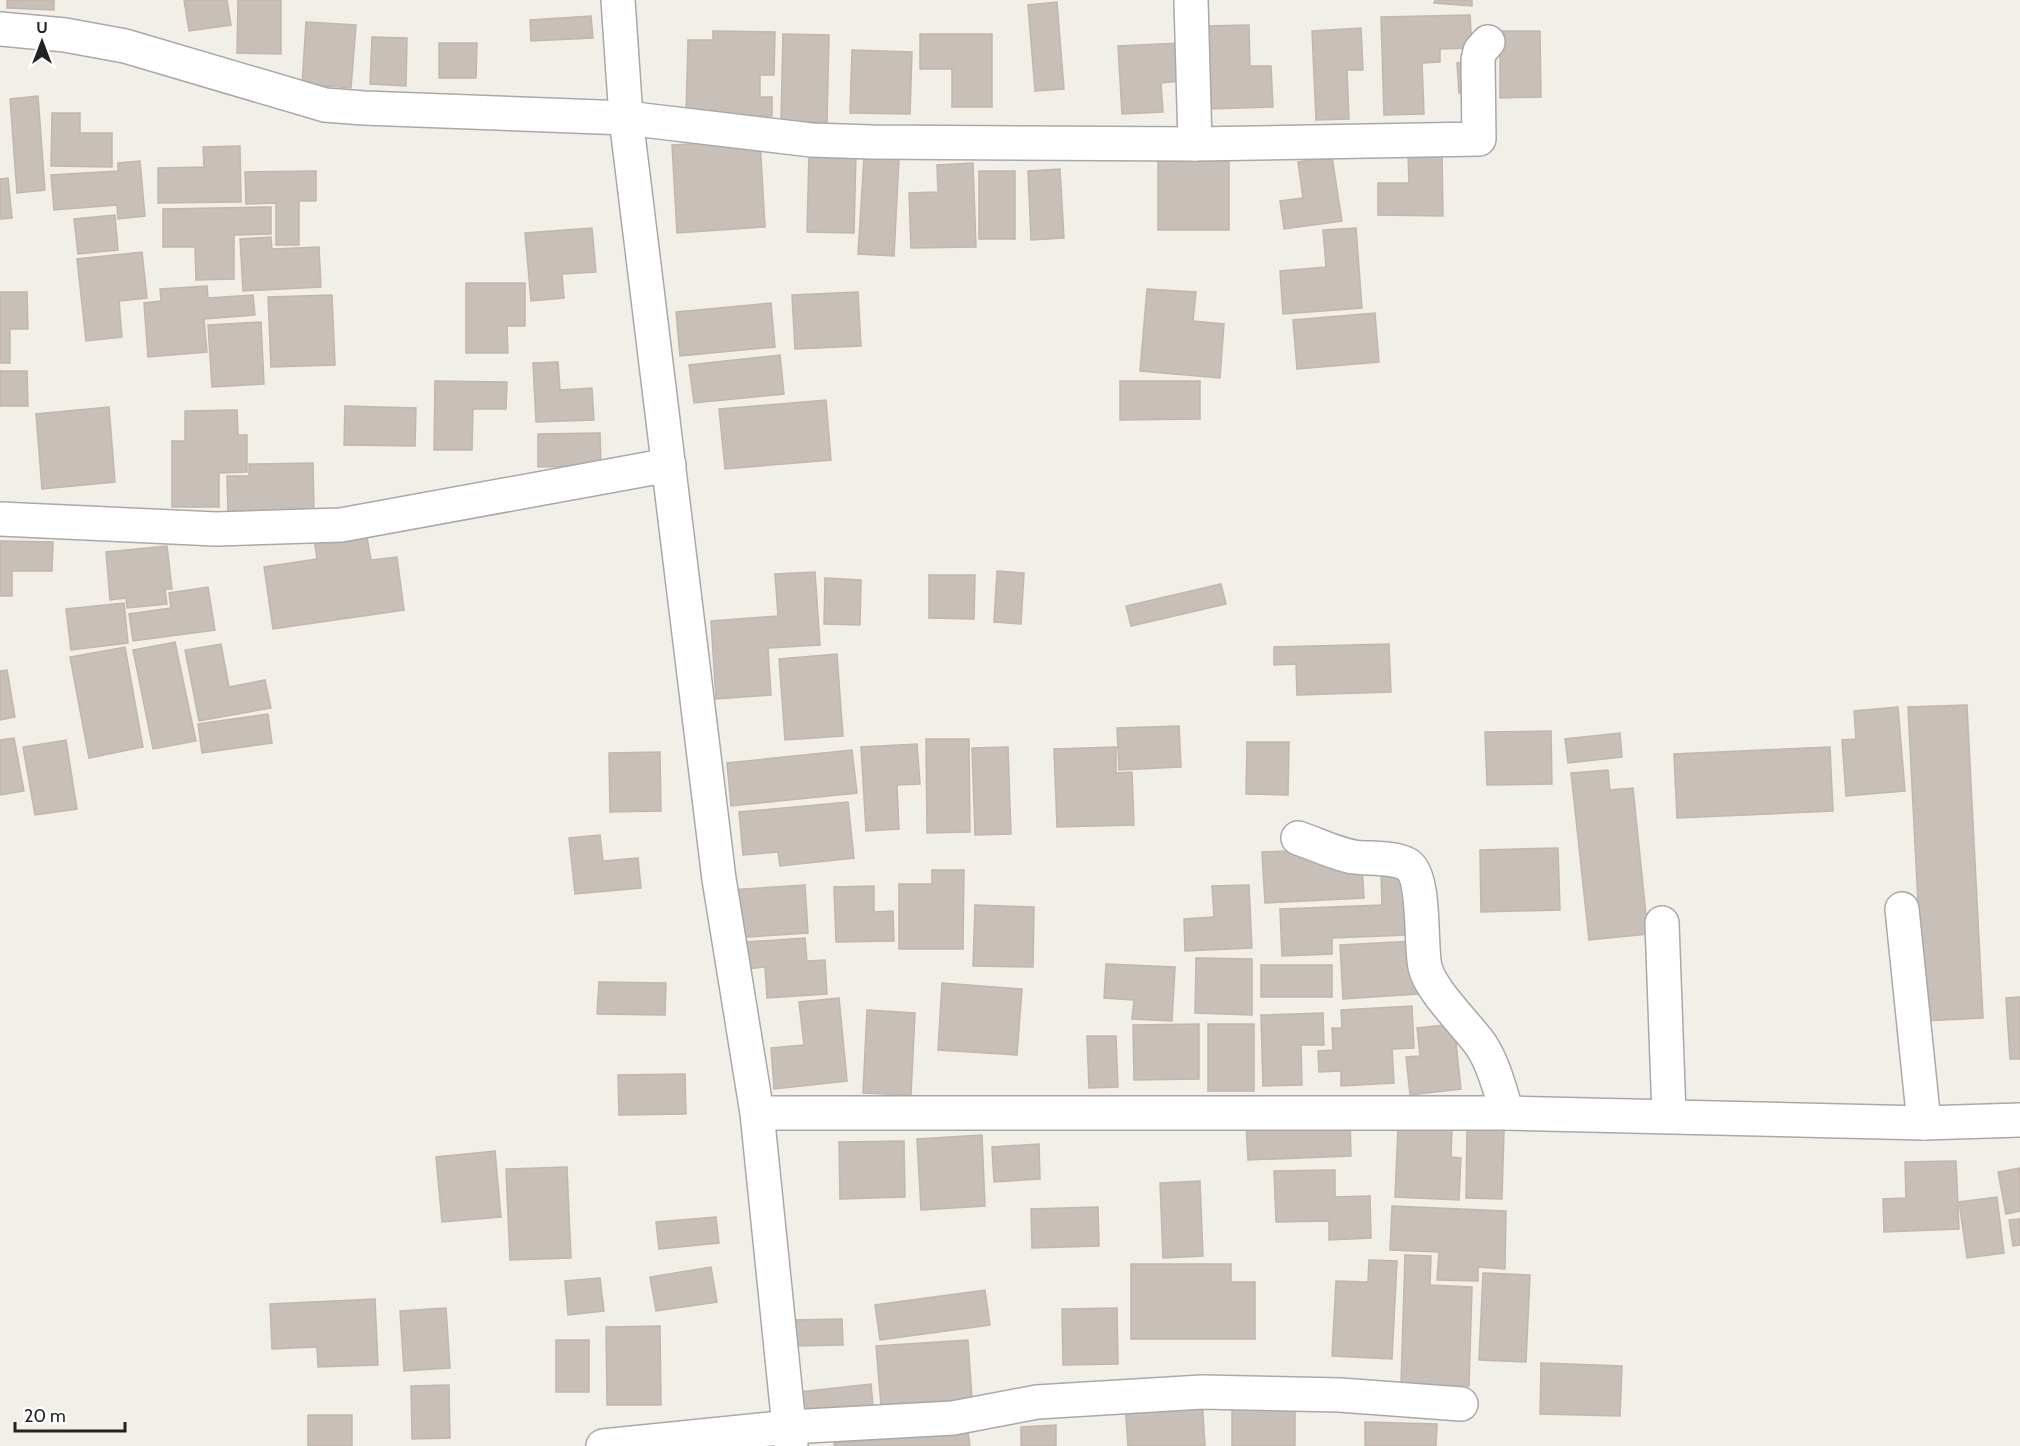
<svg xmlns="http://www.w3.org/2000/svg" width="2020" height="1446" font-family="Cabin,sans-serif">
<style>
.building{fill:#c7bfb8;stroke:#c4b6ab;stroke-width:1.5}
.lines{fill:none;stroke-linecap:round;stroke-linejoin:round}
.minor-casing{stroke:#a9a9a9;stroke-width:36}
.minor{stroke:#fff;stroke-width:33}
</style>
<rect width="100%" height="100%" fill="#f2efe9"/>
<g class="building">
<path d="M 7,0 L 54,0 L 54,10 L 7,8 Z"/>
<path d="M 184,0 L 227,0 L 231,25 L 189,31 Z"/>
<path d="M 238,0 L 281,0 L 281,54 L 237,53 Z"/>
<path d="M 1435,0 L 1472,0 L 1472,6 L 1434,3 Z"/>
<path d="M 1057,2 L 1064,89 L 1035,91 L 1028,5 Z"/>
<path d="M 1470,15 L 1472,48 L 1440,49 L 1440,62 L 1422,63 L 1424,114 L 1384,115 L 1381,17 Z"/>
<path d="M 591,16 L 593,38 L 531,41 L 530,20 Z"/>
<path d="M 306,22 L 356,25 L 351,88 L 302,84 Z"/>
<path d="M 1249,25 L 1250,66 L 1271,66 L 1273,107 L 1209,109 L 1206,26 Z"/>
<path d="M 1361,28 L 1363,70 L 1347,70 L 1349,119 L 1316,120 L 1312,31 Z"/>
<path d="M 713,31 L 775,32 L 774,75 L 760,75 L 760,97 L 772,97 L 772,116 L 686,115 L 688,40 L 713,40 Z"/>
<path d="M 1500,31 L 1540,31 L 1541,97 L 1500,98 Z"/>
<path d="M 783,34 L 829,35 L 827,122 L 781,121 Z"/>
<path d="M 920,34 L 992,34 L 992,107 L 952,107 L 952,69 L 920,69 Z"/>
<path d="M 372,37 L 407,38 L 406,86 L 370,84 Z"/>
<path d="M 439,43 L 477,43 L 476,78 L 439,78 Z"/>
<path d="M 1180,43 L 1182,81 L 1161,83 L 1163,112 L 1122,114 L 1118,46 Z"/>
<path d="M 852,50 L 912,52 L 910,114 L 850,113 Z"/>
<path d="M 1470,61 L 1472,92 L 1459,93 L 1457,63 Z"/>
<path d="M 38,96 L 45,190 L 17,193 L 10,99 Z"/>
<path d="M 52,113 L 80,113 L 80,133 L 112,133 L 112,167 L 51,166 Z"/>
<path d="M 760,140 L 765,227 L 677,233 L 672,145 Z"/>
<path d="M 240,146 L 241,202 L 158,203 L 158,168 L 204,167 L 203,147 Z"/>
<path d="M 809,152 L 856,153 L 854,233 L 807,232 Z"/>
<path d="M 1442,153 L 1443,216 L 1378,215 L 1378,183 L 1409,183 L 1408,154 Z"/>
<path d="M 864,157 L 899,159 L 894,256 L 858,254 Z"/>
<path d="M 1332,157 L 1342,221 L 1284,229 L 1280,201 L 1303,198 L 1298,162 Z"/>
<rect x="1158" y="160" width="71" height="70"/>
<path d="M 140,161 L 145,216 L 118,219 L 117,205 L 54,210 L 51,175 L 118,171 L 118,163 Z"/>
<path d="M 973,163 L 976,247 L 911,248 L 909,193 L 938,192 L 937,165 Z"/>
<path d="M 1060,169 L 1064,238 L 1031,240 L 1028,171 Z"/>
<path d="M 316,171 L 316,201 L 299,201 L 299,245 L 276,245 L 276,203 L 246,204 L 245,172 Z"/>
<rect x="979" y="171" width="36" height="68"/>
<path d="M 8,178 L 12,218 L 0,219 L 0,179 Z"/>
<path d="M 271,207 L 271,234 L 234,235 L 234,279 L 196,280 L 195,247 L 163,247 L 163,209 Z"/>
<path d="M 115,215 L 118,250 L 78,254 L 74,219 Z"/>
<path d="M 592,228 L 596,272 L 562,274 L 564,298 L 531,301 L 525,233 Z"/>
<path d="M 1356,228 L 1362,308 L 1283,314 L 1280,271 L 1326,267 L 1323,230 Z"/>
<path d="M 271,237 L 272,249 L 319,247 L 321,287 L 243,291 L 240,239 Z"/>
<path d="M 142,252 L 147,298 L 119,301 L 122,337 L 86,341 L 77,259 Z"/>
<path d="M 466,283 L 525,283 L 525,326 L 507,326 L 508,353 L 466,353 Z"/>
<path d="M 207,286 L 208,298 L 253,295 L 255,315 L 204,319 L 207,352 L 148,357 L 144,303 L 161,301 L 160,289 Z"/>
<path d="M 1147,289 L 1196,292 L 1193,321 L 1224,324 L 1220,378 L 1140,371 Z"/>
<path d="M 0,292 L 27,292 L 28,329 L 10,329 L 10,363 L 0,363 Z"/>
<path d="M 858,292 L 861,346 L 795,349 L 792,295 Z"/>
<path d="M 332,295 L 335,365 L 271,367 L 268,297 Z"/>
<path d="M 771,303 L 775,347 L 680,356 L 676,312 Z"/>
<path d="M 1375,313 L 1379,362 L 1297,369 L 1293,320 Z"/>
<path d="M 261,322 L 264,384 L 212,387 L 208,325 Z"/>
<path d="M 780,355 L 784,394 L 694,403 L 689,365 Z"/>
<path d="M 558,362 L 560,390 L 592,388 L 594,420 L 536,422 L 533,363 Z"/>
<path d="M 0,371 L 27,371 L 28,406 L 0,406 Z"/>
<path d="M 435,381 L 507,382 L 506,409 L 473,409 L 472,450 L 434,450 Z"/>
<path d="M 1120,381 L 1200,381 L 1200,419 L 1120,420 Z"/>
<path d="M 826,400 L 831,460 L 725,469 L 719,409 Z"/>
<path d="M 345,406 L 416,408 L 415,446 L 344,445 Z"/>
<path d="M 109,407 L 115,482 L 42,489 L 36,414 Z"/>
<path d="M 237,410 L 238,435 L 247,435 L 247,472 L 219,473 L 219,507 L 172,507 L 172,441 L 185,441 L 185,411 Z"/>
<path d="M 600,433 L 601,466 L 538,467 L 538,434 Z"/>
<path d="M 313,463 L 314,513 L 228,514 L 227,476 L 249,476 L 249,464 Z"/>
<path d="M 366,532 L 371,560 L 397,557 L 404,610 L 273,629 L 264,567 L 317,559 L 314,539 Z"/>
<path d="M 0,541 L 53,542 L 52,571 L 12,571 L 12,596 L 0,596 Z"/>
<path d="M 167,546 L 172,589 L 165,589 L 167,604 L 127,608 L 126,598 L 110,600 L 106,552 Z"/>
<path d="M 997,571 L 1024,573 L 1021,624 L 994,622 Z"/>
<path d="M 815,572 L 820,645 L 768,648 L 771,695 L 716,699 L 711,621 L 778,616 L 775,574 Z"/>
<path d="M 929,575 L 975,575 L 974,619 L 929,618 Z"/>
<path d="M 825,578 L 861,580 L 860,625 L 824,624 Z"/>
<path d="M 1221,584 L 1226,604 L 1131,626 L 1126,606 Z"/>
<path d="M 208,587 L 215,630 L 133,641 L 129,614 L 171,608 L 169,593 Z"/>
<path d="M 124,603 L 128,643 L 71,650 L 66,609 Z"/>
<path d="M 175,642 L 196,741 L 153,749 L 133,650 Z"/>
<path d="M 221,644 L 229,687 L 265,680 L 271,708 L 199,721 L 185,650 Z"/>
<path d="M 1389,644 L 1391,692 L 1297,695 L 1296,664 L 1274,665 L 1274,647 Z"/>
<path d="M 125,647 L 143,747 L 89,758 L 70,657 Z"/>
<path d="M 837,654 L 843,736 L 785,740 L 779,659 Z"/>
<path d="M 7,670 L 15,717 L 0,720 L 0,671 Z"/>
<path d="M 1967,705 L 1983,1018 L 1924,1021 L 1908,707 Z"/>
<path d="M 1898,707 L 1905,791 L 1846,796 L 1842,740 L 1856,739 L 1854,711 Z"/>
<path d="M 268,714 L 272,743 L 202,753 L 198,724 Z"/>
<path d="M 1179,726 L 1181,767 L 1119,770 L 1117,728 Z"/>
<path d="M 1551,731 L 1552,784 L 1487,785 L 1485,732 Z"/>
<path d="M 1620,733 L 1622,757 L 1568,763 L 1565,739 Z"/>
<path d="M 14,738 L 24,791 L 0,795 L 0,740 Z"/>
<path d="M 926,739 L 969,739 L 970,832 L 927,833 Z"/>
<path d="M 66,740 L 77,809 L 35,815 L 23,747 Z"/>
<path d="M 1247,742 L 1289,742 L 1288,795 L 1246,794 Z"/>
<path d="M 917,744 L 920,784 L 897,785 L 899,829 L 866,831 L 861,747 Z"/>
<path d="M 1008,747 L 1011,834 L 975,835 L 972,748 Z"/>
<path d="M 1116,747 L 1116,773 L 1132,772 L 1134,825 L 1057,827 L 1054,749 Z"/>
<path d="M 1830,747 L 1833,811 L 1677,818 L 1674,754 Z"/>
<path d="M 852,750 L 857,793 L 731,806 L 727,763 Z"/>
<path d="M 660,752 L 661,811 L 610,812 L 609,753 Z"/>
<path d="M 1608,770 L 1610,790 L 1633,788 L 1648,934 L 1589,940 L 1571,773 Z"/>
<path d="M 848,802 L 854,858 L 780,866 L 778,852 L 743,855 L 739,812 Z"/>
<path d="M 600,835 L 603,861 L 638,858 L 641,888 L 575,894 L 569,838 Z"/>
<path d="M 1558,848 L 1560,910 L 1481,912 L 1480,850 Z"/>
<path d="M 1307,850 L 1307,860 L 1339,858 L 1362,866 L 1364,898 L 1265,903 L 1262,852 Z"/>
<path d="M 932,870 L 964,870 L 963,949 L 899,949 L 899,884 L 932,884 Z"/>
<path d="M 1404,872 L 1407,935 L 1332,938 L 1332,954 L 1282,956 L 1280,909 L 1382,905 L 1381,873 Z"/>
<path d="M 805,885 L 808,933 L 732,938 L 729,890 Z"/>
<path d="M 1249,885 L 1252,948 L 1185,951 L 1184,919 L 1214,917 L 1212,886 Z"/>
<path d="M 874,886 L 874,912 L 893,911 L 894,941 L 836,942 L 834,887 Z"/>
<path d="M 975,905 L 1034,907 L 1033,967 L 973,966 Z"/>
<path d="M 805,938 L 807,961 L 825,960 L 827,994 L 767,998 L 765,967 L 748,969 L 746,942 Z"/>
<path d="M 1414,941 L 1418,994 L 1343,999 L 1340,945 Z"/>
<path d="M 1196,958 L 1252,959 L 1252,1015 L 1195,1013 Z"/>
<path d="M 1106,964 L 1175,967 L 1172,1021 L 1132,1019 L 1134,1000 L 1104,998 Z"/>
<rect x="1261" y="965" width="71" height="32"/>
<path d="M 599,982 L 666,983 L 665,1015 L 597,1014 Z"/>
<path d="M 942,983 L 1022,989 L 1017,1055 L 938,1050 Z"/>
<path d="M 2020,997 L 2020,1059 L 2010,1059 L 2006,998 Z"/>
<path d="M 839,998 L 847,1081 L 774,1089 L 771,1048 L 804,1045 L 799,1002 Z"/>
<path d="M 1412,1006 L 1414,1048 L 1392,1049 L 1394,1083 L 1341,1086 L 1341,1071 L 1319,1072 L 1318,1051 L 1333,1050 L 1332,1028 L 1342,1028 L 1341,1010 Z"/>
<path d="M 867,1010 L 915,1013 L 911,1095 L 863,1093 Z"/>
<path d="M 1323,1013 L 1324,1045 L 1301,1045 L 1302,1085 L 1263,1086 L 1261,1015 Z"/>
<path d="M 1199,1024 L 1199,1079 L 1134,1080 L 1133,1025 Z"/>
<rect x="1208" y="1024" width="46" height="67"/>
<path d="M 1454,1024 L 1461,1089 L 1410,1095 L 1406,1057 L 1420,1056 L 1417,1028 Z"/>
<path d="M 1087,1036 L 1116,1036 L 1118,1087 L 1089,1088 Z"/>
<path d="M 685,1074 L 686,1114 L 619,1115 L 618,1075 Z"/>
<path d="M 1350,1119 L 1351,1156 L 1248,1160 L 1246,1123 Z"/>
<path d="M 1398,1127 L 1452,1130 L 1451,1157 L 1461,1158 L 1459,1200 L 1395,1197 Z"/>
<path d="M 1467,1129 L 1504,1130 L 1502,1199 L 1466,1198 Z"/>
<path d="M 982,1135 L 985,1206 L 921,1210 L 917,1139 Z"/>
<path d="M 904,1141 L 905,1197 L 840,1199 L 839,1142 Z"/>
<path d="M 1039,1144 L 1040,1179 L 994,1182 L 992,1147 Z"/>
<path d="M 495,1151 L 501,1217 L 442,1222 L 436,1157 Z"/>
<path d="M 1956,1161 L 1959,1229 L 1884,1232 L 1883,1199 L 1906,1198 L 1905,1162 Z"/>
<path d="M 567,1167 L 571,1258 L 510,1260 L 506,1169 Z"/>
<path d="M 2020,1168 L 2020,1211 L 2006,1214 L 1998,1172 Z"/>
<path d="M 1335,1170 L 1335,1197 L 1370,1196 L 1371,1238 L 1329,1240 L 1329,1221 L 1276,1222 L 1274,1171 Z"/>
<path d="M 1200,1181 L 1203,1256 L 1163,1258 L 1160,1183 Z"/>
<path d="M 1997,1197 L 2004,1253 L 1967,1258 L 1959,1202 Z"/>
<path d="M 1392,1206 L 1506,1211 L 1505,1269 L 1478,1267 L 1478,1281 L 1437,1280 L 1439,1252 L 1390,1250 Z"/>
<path d="M 1098,1207 L 1099,1246 L 1032,1248 L 1031,1209 Z"/>
<path d="M 716,1217 L 719,1243 L 659,1249 L 656,1222 Z"/>
<path d="M 2020,1219 L 2020,1245 L 2013,1246 L 2009,1220 Z"/>
<path d="M 1405,1255 L 1431,1256 L 1430,1285 L 1472,1287 L 1469,1386 L 1401,1384 Z"/>
<path d="M 1369,1260 L 1397,1261 L 1392,1359 L 1332,1356 L 1336,1281 L 1368,1282 Z"/>
<path d="M 1131,1264 L 1231,1264 L 1231,1282 L 1255,1282 L 1255,1339 L 1131,1339 Z"/>
<path d="M 711,1267 L 717,1302 L 656,1311 L 650,1277 Z"/>
<path d="M 1483,1273 L 1530,1275 L 1526,1362 L 1479,1360 Z"/>
<path d="M 600,1278 L 604,1311 L 568,1315 L 565,1281 Z"/>
<path d="M 985,1290 L 990,1325 L 880,1340 L 875,1305 Z"/>
<path d="M 375,1299 L 378,1365 L 318,1367 L 317,1347 L 272,1349 L 270,1304 Z"/>
<path d="M 446,1308 L 450,1368 L 404,1371 L 400,1311 Z"/>
<path d="M 1117,1308 L 1118,1364 L 1063,1365 L 1062,1309 Z"/>
<path d="M 842,1319 L 843,1345 L 793,1346 L 792,1320 Z"/>
<path d="M 660,1326 L 661,1405 L 607,1405 L 606,1327 Z"/>
<rect x="556" y="1340" width="33" height="52"/>
<path d="M 968,1340 L 972,1399 L 881,1405 L 876,1346 Z"/>
<path d="M 1541,1363 L 1622,1366 L 1620,1416 L 1540,1414 Z"/>
<path d="M 871,1384 L 874,1417 L 803,1424 L 799,1392 Z"/>
<path d="M 449,1385 L 450,1438 L 412,1439 L 411,1386 Z"/>
<path d="M 1202,1398 L 1205,1446 L 1128,1446 L 1125,1403 Z"/>
<rect x="1232" y="1399" width="63" height="47"/>
<rect x="308" y="1415" width="44" height="31"/>
<path d="M 1365,1422 L 1437,1424 L 1436,1446 L 1365,1446 Z"/>
<path d="M 1056,1425 L 1056,1446 L 1021,1446 L 1021,1427 Z"/>
<path d="M 968,1432 L 970,1446 L 834,1446 L 834,1443 Z"/>
</g>
<g class="lines">
<g class="minor-casing">
<g id="minor">
<path d="M 618,0 L 626,118 L 719,879 L 757,1113 L 791,1446"/>
<path d="M 1191,0 L 1195,144"/>
<path d="M 0,29 L 65,35 L 125,46 L 325,105 L 364,108 L 626,118 L 811,140 L 872,142 L 1195,144 L 1479,139 L 1478,60 L 1480,51 L 1488,42"/>
<path d="M 0,519 L 216,529 L 341,525 L 669,465"/>
<path d="M 1298,838 C 1316,844 1336,854 1354,857 C 1369,859 1396,857 1408,865 C 1426,878 1420,945 1425,967 C 1430,990 1466,1024 1481,1045 C 1494,1065 1500,1090 1507,1113"/>
<path d="M 1902,909 L 1924,1123"/>
<path d="M 1662,923 L 1669,1115"/>
<path d="M 757,1113 L 1507,1113 L 1924,1123 L 2020,1120"/>
<path d="M 603,1446 L 789,1427 L 953,1418 L 1037,1402 L 1202,1392 L 1340,1395 L 1461,1404"/>
</g>
</g>
<use href="#minor" class="minor"/>
</g>
<g transform="translate(42 42)" stroke="#ffffff" stroke-width="4.5" paint-order="stroke">
<path d="M0-4.5L10 22L0 15L-10 22Z" fill="#222222"/>
<text y="-9" font-size="16" font-weight="bold" text-anchor="middle" fill="#222222">U</text>
</g>
<path d="M15 1422v9h110v-9" fill="none" stroke="#222222" stroke-width="3"/>
<text x="24" y="1422" font-size="18" fill="#222222" stroke="#ffffff" stroke-width="4.5" paint-order="stroke">20 m</text>
</svg>
